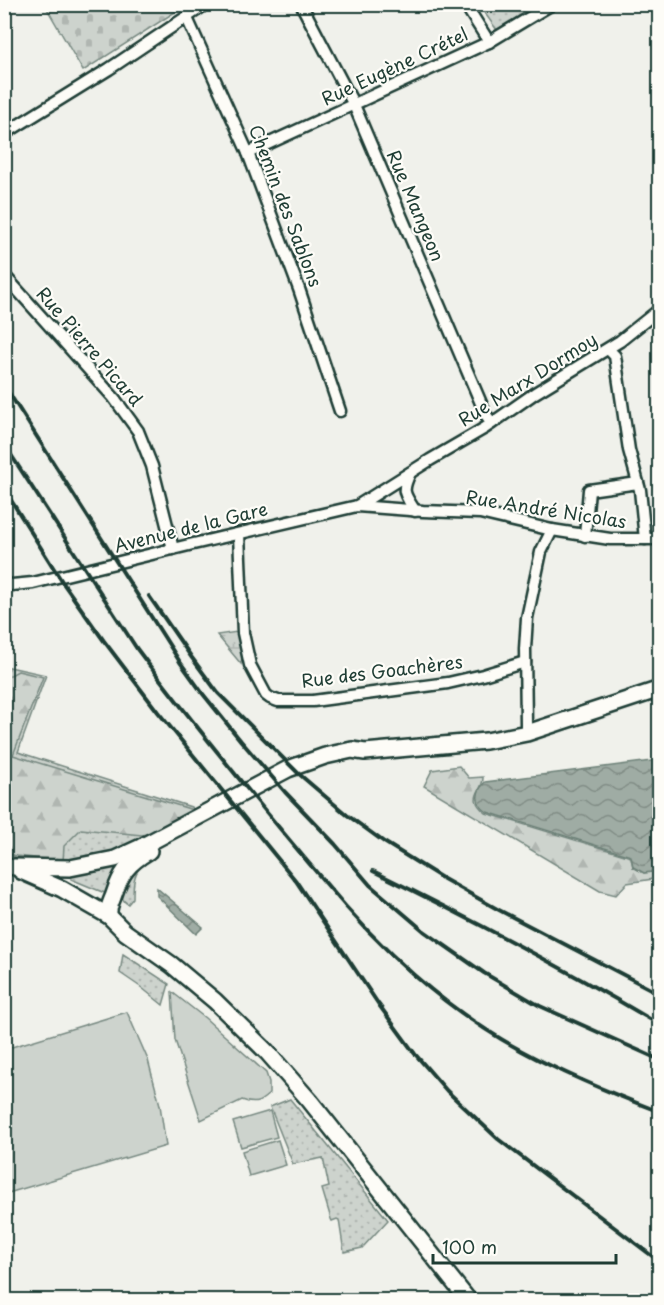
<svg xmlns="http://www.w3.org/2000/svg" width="664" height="1305" font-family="'Playpen Sans',sans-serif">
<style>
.grass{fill:url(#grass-dots);stroke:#768880;stroke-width:1.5}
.forest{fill:url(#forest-firs);stroke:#768880;stroke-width:1.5}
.wetland{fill:url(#wetland-marsh);stroke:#768880;stroke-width:1.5}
.cemetery{fill:url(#cemetery-stones);stroke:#768880;stroke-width:1.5}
.garden{fill:#cdd3cd;stroke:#768880;stroke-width:1.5}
.water{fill:url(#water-waves);stroke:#6c8077;stroke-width:1.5}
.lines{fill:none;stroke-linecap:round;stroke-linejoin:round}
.street-casing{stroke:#1f3d34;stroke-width:15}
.secondary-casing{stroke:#1f3d34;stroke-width:20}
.street{stroke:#fdfcf7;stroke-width:10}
.secondary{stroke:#fdfcf7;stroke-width:15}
.rail{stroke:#1f3d34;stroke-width:4}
.labels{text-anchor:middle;stroke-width:4.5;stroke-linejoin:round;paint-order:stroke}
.street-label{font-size:18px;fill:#1f3d34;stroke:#fdfcf7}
</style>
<defs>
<pattern id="grass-dots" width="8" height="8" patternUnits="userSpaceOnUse" patternTransform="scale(1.5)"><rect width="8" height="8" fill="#cdd3cd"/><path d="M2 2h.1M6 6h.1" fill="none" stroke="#b0b6b1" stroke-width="1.8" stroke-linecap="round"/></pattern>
<pattern id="forest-firs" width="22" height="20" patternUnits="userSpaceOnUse" patternTransform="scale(1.5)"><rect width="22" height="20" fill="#cdd3cd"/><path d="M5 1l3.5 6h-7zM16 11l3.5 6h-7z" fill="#b0b6b1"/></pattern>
<pattern id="wetland-marsh" width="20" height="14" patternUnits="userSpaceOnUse" patternTransform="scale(1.5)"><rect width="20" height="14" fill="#cdd3cd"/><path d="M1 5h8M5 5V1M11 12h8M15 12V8" fill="none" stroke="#b0b6b1"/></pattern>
<pattern id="cemetery-stones" width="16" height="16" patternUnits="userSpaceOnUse" patternTransform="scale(1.5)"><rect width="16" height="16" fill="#cdd3cd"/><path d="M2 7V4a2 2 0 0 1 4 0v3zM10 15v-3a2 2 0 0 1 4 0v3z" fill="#b0b6b1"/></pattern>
<pattern id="water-waves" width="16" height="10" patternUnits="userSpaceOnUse" patternTransform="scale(1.5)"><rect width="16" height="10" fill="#9faca4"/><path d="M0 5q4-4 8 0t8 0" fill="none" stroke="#818d86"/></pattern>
</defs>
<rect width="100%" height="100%" fill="#f0f1eb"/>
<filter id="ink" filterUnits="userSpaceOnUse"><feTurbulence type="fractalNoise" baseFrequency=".0167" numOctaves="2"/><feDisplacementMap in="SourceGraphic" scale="12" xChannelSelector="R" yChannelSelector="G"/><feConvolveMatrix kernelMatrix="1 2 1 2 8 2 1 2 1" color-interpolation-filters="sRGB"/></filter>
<g filter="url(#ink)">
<g class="grass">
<path d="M 479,5 L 544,5 L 499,33 Z"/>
<path d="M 5,666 L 46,675 L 18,752 L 191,807 L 195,812 L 135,846 L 85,860 L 34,863 L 5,854 Z"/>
<path d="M 145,860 C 134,873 133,881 133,898 L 128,904 C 109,893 134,868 145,860 Z"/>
<path d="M 123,862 L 107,894 L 71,879 L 74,872 Z"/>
<path d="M 123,954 L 169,984 L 163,1005 L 142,988 L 120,973 Z"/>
<path d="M 290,1099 L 388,1220 L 362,1248 L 344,1252 L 339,1220 L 337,1219 L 332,1221 L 331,1219 L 322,1189 L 329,1187 L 323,1158 L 293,1164 L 270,1107 Z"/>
</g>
<g class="forest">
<path d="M 18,671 L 43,677 L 13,755 L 193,810 L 150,833 L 142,835 L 81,829 L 64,846 L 63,861 L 16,856 L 5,852 L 5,676 L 7,677 Z"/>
<path d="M 459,766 L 469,778 L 483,777 C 484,792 465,796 486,813 L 631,857 L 633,867 L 644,873 L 659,871 L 659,878 L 627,883 L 616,895 L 600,891 L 424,786 L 432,770 Z"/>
</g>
<path class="wetland" d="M 237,632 L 242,657 L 241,664 L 217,635 Z"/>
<path class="cemetery" d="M 45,5 L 186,5 L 83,71 Z"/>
<g class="garden">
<path d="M 172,992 L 205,1018 L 266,1073 L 269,1082 L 269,1094 C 259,1103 255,1105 242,1100 L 201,1120 L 175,1040 Z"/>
<path d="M 127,1012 L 148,1060 L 160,1105 L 166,1146 L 5,1194 L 5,1049 Z"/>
<path d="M 270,1111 L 277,1137 L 241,1147 L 233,1122 Z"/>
<path d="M 278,1140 L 286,1165 L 249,1176 L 242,1151 Z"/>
</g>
<g class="water">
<path d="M 659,760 L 659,871 L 644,873 L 633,867 L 631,856 L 487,812 C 475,804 475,792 485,782 Z"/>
<path d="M 157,888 L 203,927 L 196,934 L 157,896 Z"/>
</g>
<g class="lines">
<g class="street-casing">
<g id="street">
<path d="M 301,4 L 354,105 L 486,415 L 492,423"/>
<path d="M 465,4 L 489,42"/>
<path d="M 187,18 L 248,153 L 299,289 L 340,411"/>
<path d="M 4,134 L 109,69 L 206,4"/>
<path d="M 248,153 L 489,42 L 552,4"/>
<path d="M 4,275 L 114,398 L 138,431 L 152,466 L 173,549"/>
<path d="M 608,349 L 615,356 L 629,450 L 640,490 L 645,539"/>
<path d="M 410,473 C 401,492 404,493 415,511"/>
<path d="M 357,506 L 430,460 L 485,428 L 535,393 L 620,341 L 660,309"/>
<path d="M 239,534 L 243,633 L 250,665 L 266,695 L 270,698 L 278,701 L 313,701 L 448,683 L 483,675 L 525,662"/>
<path d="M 585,536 L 589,490 L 638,483"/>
<path d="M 4,583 L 12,585 L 33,583 L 189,545 L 357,506 L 423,511 L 480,513 L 552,530 L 610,539 L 660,539"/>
<path d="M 526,724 L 525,649 L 527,618 L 541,552 L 552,530"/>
</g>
</g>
<g class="secondary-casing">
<g id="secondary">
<path d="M 14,867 L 70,868 L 115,859 L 141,847 L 288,769 L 325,756 L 352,750 L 365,752 L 486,741 L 527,733 L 660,689"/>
<path d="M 21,871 L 62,889 L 109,916 L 125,932 L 172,965 L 215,1001 L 267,1052 L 310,1101 L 468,1300"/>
<path d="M 109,916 C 108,909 110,904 113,897 C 121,873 127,864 149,851"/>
</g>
</g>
<use href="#street" class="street"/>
<use href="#secondary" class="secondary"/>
<g class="rail">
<path d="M 4,385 L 180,662 L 203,694 L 241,741 L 285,792 L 335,844 L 370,885 L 424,931 L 484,973 L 540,1006 L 660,1060"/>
<path d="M 4,444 L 137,649 C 196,728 259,804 323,880 C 380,949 443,1008 522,1051 C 566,1075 613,1094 660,1112"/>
<path d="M 4,489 L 63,583 L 104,641 L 158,712 L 296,881 L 379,1005 L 415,1054 L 447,1091 L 498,1139 L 660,1262"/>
<path d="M 149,596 L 192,658 L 218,693 L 299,774 L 347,815 L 384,842 L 442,878 L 499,910 L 660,994"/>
<path d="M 373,871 C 471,919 566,969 660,1025"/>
</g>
</g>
</g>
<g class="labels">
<g class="street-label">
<text transform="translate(395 67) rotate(-25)" y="6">Rue Eugène Crétel</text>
<text transform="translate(285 206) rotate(69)" y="6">Chemin des Sablons</text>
<text transform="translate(415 206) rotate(67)" y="6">Rue Mangeon</text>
<text transform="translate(89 347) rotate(49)" y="6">Rue Pierre Picard</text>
<text transform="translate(528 380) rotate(-32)" y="6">Rue Marx Dormoy</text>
<text transform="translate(546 510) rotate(9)" y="6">Rue André Nicolas</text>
<text transform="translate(191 528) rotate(-14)" y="6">Avenue de la Gare</text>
<text transform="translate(382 672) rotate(-7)" y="6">Rue des Goachères</text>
</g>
</g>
<rect width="664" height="1305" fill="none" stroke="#fdfcf7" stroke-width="24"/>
<rect x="12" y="12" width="640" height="1281" fill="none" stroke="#1f3d34" stroke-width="2" filter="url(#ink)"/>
<path d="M433 1254v9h183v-9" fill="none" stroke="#1f3d34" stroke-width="3"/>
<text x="442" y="1254" font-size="18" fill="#1f3d34" stroke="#fdfcf7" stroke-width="4.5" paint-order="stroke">100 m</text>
</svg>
